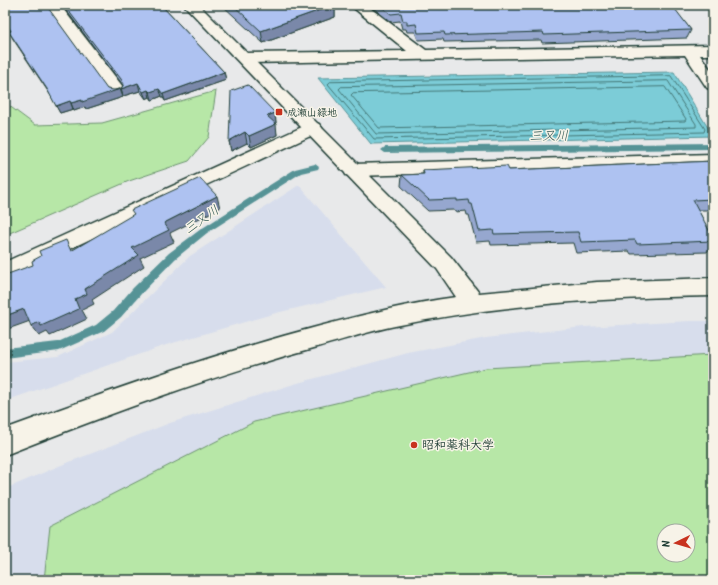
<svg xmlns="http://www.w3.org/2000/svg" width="718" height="585" font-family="Kalam,'Klee One',sans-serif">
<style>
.built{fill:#d7ddec;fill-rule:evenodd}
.green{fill:#b7e7a7;stroke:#6b926e;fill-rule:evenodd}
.water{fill:#7cccd7;stroke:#579396}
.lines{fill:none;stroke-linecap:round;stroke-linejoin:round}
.shore{stroke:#447675;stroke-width:1}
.stream{fill:#579396;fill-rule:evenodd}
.street-casing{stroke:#1f3d34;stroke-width:3}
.secondary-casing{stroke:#1f3d34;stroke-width:3}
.street{fill:#f7f3e8;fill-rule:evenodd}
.secondary{fill:#f7f3e8;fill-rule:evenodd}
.wall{fill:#96a7cf;stroke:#1f3d34}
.shaded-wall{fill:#7a88a9;stroke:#1f3d34}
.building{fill:#aec2f1;stroke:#1f3d34}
.poi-dot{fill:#c8321e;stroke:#f7f3e8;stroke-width:1.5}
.labels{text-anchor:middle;stroke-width:3;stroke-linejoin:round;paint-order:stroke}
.far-poi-label{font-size:10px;font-weight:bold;fill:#1f3d34;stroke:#f7f3e8;text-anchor:start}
.poi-label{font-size:12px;font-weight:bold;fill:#1f3d34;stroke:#f7f3e8;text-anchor:start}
.water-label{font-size:13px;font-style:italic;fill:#325a55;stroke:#f7f3e8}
</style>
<rect width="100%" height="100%" fill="#e8e9ea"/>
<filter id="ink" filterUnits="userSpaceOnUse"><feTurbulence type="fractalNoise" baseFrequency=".025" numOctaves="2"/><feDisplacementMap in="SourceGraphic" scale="8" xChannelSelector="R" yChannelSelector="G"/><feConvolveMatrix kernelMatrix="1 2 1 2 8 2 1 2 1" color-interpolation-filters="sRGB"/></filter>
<g filter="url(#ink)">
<g class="built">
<path d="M 299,185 L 386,287 L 276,313 L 166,345 L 5,401 L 5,362 L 58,357 L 112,332 L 190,256 Z"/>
<path d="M 690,321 L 713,321 L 713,580 L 5,580 L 5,489 L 59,466 L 170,423 L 294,384 L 408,353 L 486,338 L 584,327 ZM 664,531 L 688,531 L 688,555 L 664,555 Z"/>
</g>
<g class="green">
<path d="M 216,91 L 209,137 L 189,161 L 129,181 L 5,235 L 5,99 L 8,105 L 35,125 L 102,123 Z"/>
<path d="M 713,355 L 713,580 L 44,580 L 50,526 L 254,422 L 486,368 ZM 664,531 L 688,531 L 688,555 L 664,555 Z"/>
</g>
<path class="water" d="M 674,72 L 713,136 L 371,144 L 318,78 Z"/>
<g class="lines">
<g class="shore">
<path d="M 671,76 L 705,129 L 704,132 L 374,139 L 328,84 L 330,82 Z"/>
<path d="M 668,81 L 696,124 L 696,127 L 376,134 L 339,89 L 341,87 Z"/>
<path d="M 665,87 L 686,119 L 685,121 L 379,128 L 351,95 L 353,93 Z"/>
</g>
<g class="stream">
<path d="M 713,143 L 713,149 L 385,153 L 381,150 L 385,147 Z"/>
<path d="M 315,164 L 319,167 L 318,169 L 301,173 L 207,233 L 175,259 L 141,294 L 121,317 L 104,331 L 59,351 L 5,358 L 5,348 L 58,342 L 96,325 L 113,311 L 133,288 L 169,253 L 201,229 L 295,169 Z"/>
</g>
<g class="street-casing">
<g id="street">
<path d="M 46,5 L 60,5 L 123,87 L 125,91 L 123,95 L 117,96 L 111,95 Z"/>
<path d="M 350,5 L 366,5 L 426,50 L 713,45 L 713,55 L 700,55 L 713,73 L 713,90 L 707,88 L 685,55 L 245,63 L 240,61 L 237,58 L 240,55 L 245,53 L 407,51 Z"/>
<path d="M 313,122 L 319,124 L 322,128 L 319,132 L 5,279 L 5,262 Z"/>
<path d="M 713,154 L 713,166 L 353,176 L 346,175 L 344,170 L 346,165 L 353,164 Z"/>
</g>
</g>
<g class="secondary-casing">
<path id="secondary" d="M 184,5 L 199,5 L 451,257 L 479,293 L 597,282 L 713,278 L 713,296 C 606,298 500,304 395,326 C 370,331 346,339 321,346 C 213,375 109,414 5,455 L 5,429 C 109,391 213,354 320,326 C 366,314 410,303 456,297 L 437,269 Z"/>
</g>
<use href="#street" class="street"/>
<use href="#secondary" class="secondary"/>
</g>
<g class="wall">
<path d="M 5,5 L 107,89 L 123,97 L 86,109 L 85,107 L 74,111 L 73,109 L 60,113 L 51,96 L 13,39 L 9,32 L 10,32 L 5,22 Z"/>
<path d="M 62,5 L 161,5 L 224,72 L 226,80 L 165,101 L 162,96 L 152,100 L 150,97 L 146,99 L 140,91 L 123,96 L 121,89 L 123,85 Z"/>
<path d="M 222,5 L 335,5 L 335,17 L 263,43 Z"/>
<path d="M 372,5 L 695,5 L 672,6 L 691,30 L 687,38 L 542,43 L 541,40 L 444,42 L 443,39 L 418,40 L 415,32 L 407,32 L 406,29 L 402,29 L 400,21 L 391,22 L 373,8 Z"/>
<path d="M 275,113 L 276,123 L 275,124 L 277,135 L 251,147 L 247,143 L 231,151 L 229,141 Z"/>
<path d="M 713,161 L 713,210 L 698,210 L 713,238 L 713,244 L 707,252 L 631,254 L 629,251 L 576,253 L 573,243 L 491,245 L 490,241 L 476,242 L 469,215 L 467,215 L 466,211 L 455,212 L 454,210 L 428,211 L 401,186 L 402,175 L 423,174 L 423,170 L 509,170 Z"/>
</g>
<g class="shaded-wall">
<path d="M 334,5 L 335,5 L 335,17 L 263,43 L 261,31 Z"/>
<path d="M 224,72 L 226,80 L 165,101 L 163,94 Z"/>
<path d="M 138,83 L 140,91 L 123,96 L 121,89 Z"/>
<path d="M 120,89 L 123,97 L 86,109 L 85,107 L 74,111 L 71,103 Z"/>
<path d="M 159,89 L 162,96 L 152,100 L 150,92 Z"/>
<path d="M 148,90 L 150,97 L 146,99 L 143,92 Z"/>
<path d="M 70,101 L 73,109 L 60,113 L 56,106 Z"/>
<path d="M 275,113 L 276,123 L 269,127 L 267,116 Z"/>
<path d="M 276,124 L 277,135 L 251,147 L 249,136 Z"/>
<path d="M 245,132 L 247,143 L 231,151 L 229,141 Z"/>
<path d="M 217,196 L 220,208 L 170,233 L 174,242 L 140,258 L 144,266 L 92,300 L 94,304 L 82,310 L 87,319 L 50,336 L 47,332 L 39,336 L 31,326 L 75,299 L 132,248 L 164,223 Z"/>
<path d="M 24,309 L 33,320 L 5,330 L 5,316 Z"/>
</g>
<g class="building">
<path d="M 5,5 L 46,5 L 107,89 L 114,90 L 120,89 L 82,102 L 82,100 L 71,103 L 70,101 L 56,106 L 47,89 L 9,32 L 11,31 L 5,21 Z"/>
<path d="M 64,5 L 161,5 L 224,72 L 163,94 L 159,89 L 150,92 L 148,90 L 143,92 L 138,83 L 121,89 L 124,84 L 121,79 Z"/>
<path d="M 233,5 L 334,5 L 261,31 Z"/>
<path d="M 379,5 L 672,5 L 691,30 L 544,35 L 543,32 L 445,35 L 444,32 L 418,33 L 416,24 L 407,25 L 407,21 L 403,21 L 401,13 L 391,14 Z"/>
<path d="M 248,85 L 275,113 L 267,116 L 276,124 L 249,136 L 245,132 L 229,141 L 231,91 Z"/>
<path d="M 713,161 L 713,199 L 693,200 L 713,238 L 713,241 L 637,244 L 635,240 L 581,242 L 578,232 L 494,234 L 493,230 L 479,231 L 472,204 L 470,204 L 469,200 L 457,201 L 457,199 L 429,200 L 402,175 L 424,174 L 423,170 L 507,166 L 509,170 Z"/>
<path d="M 200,178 L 217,196 L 164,223 L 169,230 L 132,248 L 139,255 L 85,289 L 87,294 L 75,299 L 79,309 L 41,326 L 39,322 L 31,326 L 24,309 L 5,316 L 5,275 L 33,265 L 32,261 L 41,256 L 39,251 L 66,240 L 71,251 L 134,214 L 131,210 Z"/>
</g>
</g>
<g class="poi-dot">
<rect x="275" y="108" width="8" height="8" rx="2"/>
<circle cx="414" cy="445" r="4"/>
</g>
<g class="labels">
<g class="far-poi-label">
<text x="287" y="116">成瀬山緑地</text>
</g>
<g class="poi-label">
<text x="422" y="449">昭和薬科大学</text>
</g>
<g class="water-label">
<text transform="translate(549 135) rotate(-1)" y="5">三又川</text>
<text transform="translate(201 219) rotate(-35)" y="5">三又川</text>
</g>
</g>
<rect width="718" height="585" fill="none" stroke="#f7f3e8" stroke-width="20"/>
<rect x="10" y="10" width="698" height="565" fill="none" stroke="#1f3d34" stroke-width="1.5" filter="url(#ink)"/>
<g transform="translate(676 543) rotate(265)"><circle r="19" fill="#f7f3e8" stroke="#a1aaa0"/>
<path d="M0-3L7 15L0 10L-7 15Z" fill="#c8321e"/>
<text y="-6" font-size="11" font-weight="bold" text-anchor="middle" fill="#1f3d34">N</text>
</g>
</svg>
